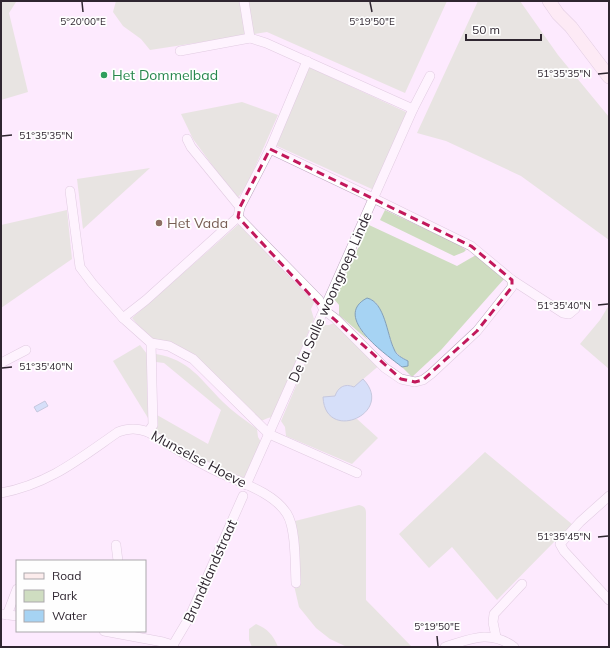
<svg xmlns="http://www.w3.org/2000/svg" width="610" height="648" font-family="Mulish,sans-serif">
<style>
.green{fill:#cfddc1}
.water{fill:#a6d3f3;stroke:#829fb8}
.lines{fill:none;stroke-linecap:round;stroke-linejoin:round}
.street-casing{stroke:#bfa8c0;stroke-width:10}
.secondary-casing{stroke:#bfa8c0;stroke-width:14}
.street{stroke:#fff;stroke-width:9}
.secondary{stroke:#fcecec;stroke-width:13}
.marked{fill:none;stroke:#c2185b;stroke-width:3;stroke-dasharray:8 5;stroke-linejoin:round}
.ticks{fill:none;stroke:#2f2630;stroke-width:1.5}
.leisure-dot{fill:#2e9e5b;stroke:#fefefe;stroke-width:1.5}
.education-dot{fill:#8d6e63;stroke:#fefefe;stroke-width:1.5}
.labels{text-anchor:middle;stroke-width:3.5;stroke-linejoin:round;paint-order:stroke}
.leisure-label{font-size:14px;fill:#27864d;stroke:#fefefe;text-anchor:start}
.education-label{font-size:14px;fill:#785e54;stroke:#fefefe;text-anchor:start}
.street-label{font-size:14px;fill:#2f2630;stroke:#fefefe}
.ticks-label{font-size:10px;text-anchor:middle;fill:#2f2630;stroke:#fefefe;stroke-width:3.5;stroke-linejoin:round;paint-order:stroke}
</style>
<rect width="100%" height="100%" fill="#fdeafe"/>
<g class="green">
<path d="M 1,1 L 19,1 L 16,2 L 9,13 L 28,92 L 1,100 Z"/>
<path d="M 116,1 L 447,1 L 405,93 L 267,32 L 150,50 L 141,39 L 123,26 L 113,12 Z"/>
<path d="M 478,1 L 520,1 L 558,55 L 609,117 L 609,240 L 521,176 L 446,141 L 417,133 Z"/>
<path d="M 309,67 L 406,112 L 406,117 L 374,190 L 275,145 Z"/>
<path d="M 242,102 L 278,115 L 247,185 L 237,199 L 193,139 L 181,114 Z"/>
<path d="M 150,168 L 83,229 L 77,179 Z"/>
<path d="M 67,210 L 72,259 L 1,308 L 1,225 Z"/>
<path d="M 385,210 L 457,244 L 466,250 L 464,252 L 454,256 L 380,220 Z"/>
<path d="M 241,222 L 315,301 L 311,309 L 314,319 L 272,417 L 268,418 L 261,421 L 200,364 L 154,344 L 132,318 Z"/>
<path d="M 369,225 L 457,266 L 476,255 L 504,279 L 441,350 L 412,377 L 402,367 L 408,366 L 408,361 L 401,357 L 394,350 L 383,316 L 377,304 L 371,299 L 359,327 L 368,340 L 339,315 L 339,305 L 334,299 Z"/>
<path d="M 609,305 L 609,369 L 580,344 L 600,320 Z"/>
<path d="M 334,323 L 382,363 L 354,387 C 348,384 342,385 338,390 L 330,414 L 338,420 L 357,419 L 378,438 L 352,464 L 286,436 L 285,427 L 281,421 L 322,325 L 329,325 Z"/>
<path d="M 140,345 L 147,354 L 148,418 L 113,361 Z"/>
<path d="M 156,354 C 190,360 200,379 223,402 C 233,412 245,420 257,429 L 258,437 L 261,442 L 244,481 L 156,435 L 157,415 L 208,444 L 221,410 L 164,363 L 156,362 Z"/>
<path d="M 485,452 L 573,525 L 554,542 L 497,600 L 452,547 L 429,568 L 399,534 Z"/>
<path d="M 359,505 C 364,506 366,508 366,513 L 366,600 L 412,647 L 347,647 L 330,639 L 316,628 L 299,607 L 293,581 L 291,522 Z"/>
<path d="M 256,624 C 268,629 273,635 278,647 L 252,647 L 249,640 L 249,629 Z"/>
</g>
<g class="water">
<path d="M 367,298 C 385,302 387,335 394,349 C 396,355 402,358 408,361 L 408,366 L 402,367 C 387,355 331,317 367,298 Z"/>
<path d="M 363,379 C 396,413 325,444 323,397 L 335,396 C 338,387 345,383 354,387 Z"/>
<path d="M 45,401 L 48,406 L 37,412 L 34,407 Z"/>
</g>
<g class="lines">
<g class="street-casing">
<g id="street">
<path d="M 244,1 L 250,38"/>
<path d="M 180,51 L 250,38 L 266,43 L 413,109"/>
<path d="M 187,139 L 191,147 L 240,207"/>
<path d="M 270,149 L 373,198 L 471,246 L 512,280 L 563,313 L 569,314 L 575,309"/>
<path d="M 70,191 L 80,267 L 92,283 L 123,318 L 151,343 L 169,346 L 193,359 L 269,434 L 357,473"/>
<path d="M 238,217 L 319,300 L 324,310 L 336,319 L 385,368 L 401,379 L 415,382 L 423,380 L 431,374 L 477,331 L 512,287 L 512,280"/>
<path d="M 123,318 L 146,300 L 238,217 L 240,207 L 270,149 L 307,61"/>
<path d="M 1,363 L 26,350"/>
<path d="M 148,432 L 153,425 L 151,343"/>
<path d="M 246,485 L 413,109 L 430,76"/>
<path d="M 1,493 C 49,484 79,459 118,432 C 129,428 137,428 148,432 C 169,445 190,458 212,469 C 235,481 273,491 287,514 C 296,528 295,566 296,583"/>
<path d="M 609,496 L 580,522 L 560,544 L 564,551 L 609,600"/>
<path d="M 116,545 L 118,561"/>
<path d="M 1,614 L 17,616"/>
<path d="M 7,615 L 17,589"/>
<path d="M 104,631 L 163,642 L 173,645 L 174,647"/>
<path d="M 496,637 L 493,622 L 494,614 L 522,584"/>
<path d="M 173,645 L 189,618 L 243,496"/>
<path d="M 445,647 C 470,639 490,629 514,647"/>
</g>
</g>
<g class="secondary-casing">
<path id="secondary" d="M 549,1 L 558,14 L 571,27 L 609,77"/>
</g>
<use href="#street" class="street"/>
<use href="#secondary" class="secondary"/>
</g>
<path d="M0 0H610V648H0ZM 270,149 L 471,246 L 512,280 L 512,287 L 477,331 L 423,380 L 415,382 L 401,379 L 324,310 L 238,217 L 240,207 Z" fill="#fdeafe" fill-opacity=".55" fill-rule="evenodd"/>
<path class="marked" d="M 270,149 L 471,246 L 512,280 L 512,287 L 477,331 L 423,380 L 415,382 L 401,379 L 324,310 L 238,217 L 240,207 Z"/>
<path class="ticks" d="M 82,2 L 83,12M 370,2 L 372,12M 598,74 L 608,73M 2,136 L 12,135M 598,305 L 608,304M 2,368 L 12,367M 598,537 L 608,536M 437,636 L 438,646"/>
<circle class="leisure-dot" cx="104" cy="75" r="4"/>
<circle class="education-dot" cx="159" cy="223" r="4"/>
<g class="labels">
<g class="leisure-label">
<text x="112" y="80">Het Dommelbad</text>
</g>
<g class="education-label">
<text x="167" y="228">Het Vada</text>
</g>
<g class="street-label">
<text transform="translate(330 297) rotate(-66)" y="5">De la Salle woongroep Linde</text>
<text transform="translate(199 459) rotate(28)" y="5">Munselse Hoeve</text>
<text transform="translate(210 571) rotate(-66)" y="5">Brundtlandstraat</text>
</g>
</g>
<g class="ticks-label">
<text x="83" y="25">5°20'00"E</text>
<text x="372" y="25">5°19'50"E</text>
<text x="564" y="77">51°35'35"N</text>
<text x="46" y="139">51°35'35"N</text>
<text x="564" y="309">51°35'40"N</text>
<text x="46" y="370">51°35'40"N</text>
<text x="564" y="540">51°35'45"N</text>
<text x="437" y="630">5°19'50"E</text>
</g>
<rect width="610" height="648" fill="none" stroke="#2f2630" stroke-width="4"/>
<rect x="16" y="560" width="130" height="72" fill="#fefefe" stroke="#aba8ac"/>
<rect x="24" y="573" width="20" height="6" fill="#fcecec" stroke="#aba8ac"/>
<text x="52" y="580" font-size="12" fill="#2f2630">Road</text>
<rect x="24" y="590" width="20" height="12" fill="#cfddc1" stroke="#aba8ac"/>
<text x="52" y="600" font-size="12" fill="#2f2630">Park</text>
<rect x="24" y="610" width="20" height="12" fill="#a6d3f3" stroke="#aba8ac"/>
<text x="52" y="620" font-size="12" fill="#2f2630">Water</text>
<path d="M466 34v6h75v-6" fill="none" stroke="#2f2630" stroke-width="2"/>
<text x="472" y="34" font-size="12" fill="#2f2630" stroke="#fefefe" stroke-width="3" paint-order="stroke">50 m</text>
</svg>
